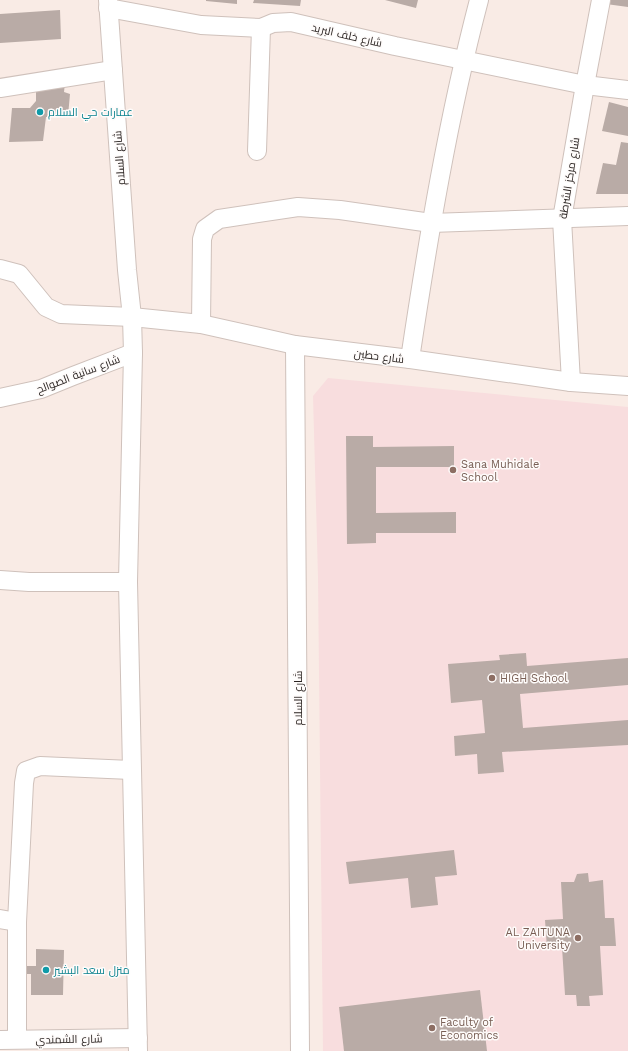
<svg xmlns="http://www.w3.org/2000/svg" width="628" height="1051" font-family="'Work Sans',Cairo,sans-serif">
<style>
.education{fill:#f8ddde}
.building{fill:#b9aba6}
.lines{fill:none;stroke-linecap:round;stroke-linejoin:round}
.minor-casing{stroke:#cfc1bb;stroke-width:20}
.minor{stroke:#fff;stroke-width:18}
.culture-dot{fill:#0f9aa8;stroke:#fefbfa;stroke-width:1.5}
.education-dot{fill:#8d6e63;stroke:#fefbfa;stroke-width:1.5}
.labels{text-anchor:middle;stroke-width:3;stroke-linejoin:round;paint-order:stroke}
.street-label{font-size:11px;fill:#292321;stroke:#fefbfa}
.culture-label{font-size:11px;fill:#0d838f;stroke:#fefbfa;text-anchor:start}
.education-label{font-size:11px;fill:#785e54;stroke:#fefbfa;text-anchor:start}
</style>
<rect width="100%" height="100%" fill="#f9ebe5"/>
<path class="education" d="M 328,378 L 628,407 L 628,1051 L 323,1051 L 318,577 L 313,396 Z"/>
<g class="building">
<path d="M 206,0 L 237,0 L 237,4 L 206,1 Z"/>
<path d="M 254,0 L 301,0 L 300,6 L 253,3 Z"/>
<path d="M 385,0 L 418,0 L 416,8 Z"/>
<path d="M 607,0 L 628,0 L 628,7 L 606,4 Z"/>
<path d="M 60,10 L 61,39 L 0,43 L 0,14 Z"/>
<path d="M 65,83 L 64,92 L 70,94 L 68,116 L 46,117 L 43,141 L 9,142 L 12,108 L 30,108 L 36,101 L 36,85 Z"/>
<path d="M 609,102 L 628,107 L 628,136 L 602,131 Z"/>
<path d="M 621,142 L 628,143 L 628,194 L 596,194 L 603,163 L 616,165 Z"/>
<path d="M 346,436 L 373,436 L 373,447 L 454,446 L 454,467 L 376,467 L 376,513 L 456,512 L 456,533 L 376,533 L 376,543 L 347,544 Z"/>
<path d="M 526,653 L 527,666 L 628,658 L 628,685 L 520,694 L 523,728 L 628,720 L 628,745 L 502,752 L 504,772 L 478,774 L 477,754 L 455,756 L 454,736 L 485,733 L 482,700 L 451,703 L 448,664 L 500,660 L 499,655 Z"/>
<path d="M 454,850 L 457,875 L 435,877 L 438,905 L 411,908 L 408,878 L 349,884 L 346,862 Z"/>
<path d="M 588,873 L 589,882 L 603,880 L 605,918 L 614,918 L 616,946 L 600,946 L 603,995 L 589,996 L 590,1006 L 577,1006 L 576,995 L 565,995 L 562,947 L 547,948 L 545,920 L 563,919 L 561,882 L 574,882 L 577,874 Z"/>
<path d="M 36,949 L 64,950 L 63,995 L 31,995 L 31,974 L 27,974 L 27,966 L 36,966 Z"/>
<path d="M 480,990 L 487,1051 L 344,1051 L 339,1007 Z"/>
</g>
<g class="lines">
<g class="minor-casing">
<g id="minor">
<path d="M 108,0 L 127,270 L 132,317 L 133,353 L 128,582 L 138,1051"/>
<path d="M 108,8 L 201,25 L 261,28 L 273,23 L 291,22 L 395,46 L 585,85 L 628,90"/>
<path d="M 0,88 L 113,70"/>
<path d="M 257,151 L 261,28"/>
<path d="M 0,269 L 19,274 L 46,307 L 61,314 L 132,317 L 201,324 L 295,345 L 410,359 L 571,382 L 628,386"/>
<path d="M 201,324 L 202,239 L 205,229 L 219,219 L 298,207 L 340,210 L 431,223 L 628,216"/>
<path d="M 295,345 L 300,1051"/>
<path d="M 410,359 C 428,239 448,118 479,0"/>
<path d="M 571,382 L 562,219 L 585,85 L 601,0"/>
<path d="M 0,398 L 41,389 L 73,376 L 133,353"/>
<path d="M 0,580 L 29,582 L 128,582"/>
<path d="M 0,919 L 17,922"/>
<path d="M 17,1039 L 17,922 L 24,783 L 26,771 L 40,766 L 131,770"/>
<path d="M 0,1040 L 138,1038"/>
</g>
</g>
<use href="#minor" class="minor"/>
</g>
<g class="culture-dot">
<circle cx="40" cy="112" r="4"/>
<circle cx="46" cy="970" r="4"/>
</g>
<g class="education-dot">
<circle cx="453" cy="470" r="4"/>
<circle cx="492" cy="678" r="4"/>
<circle cx="578" cy="938" r="4"/>
<circle cx="432" cy="1028" r="4"/>
</g>
<g class="labels">
<g class="street-label">
<text transform="translate(347 35) rotate(13)" y="4">شارع خلف البريد</text>
<text transform="translate(119 158) rotate(-94)" y="4">شارع السلام</text>
<text transform="translate(569 178) rotate(-81)" y="4">شارع مركز الشرطة</text>
<text transform="translate(379 356) rotate(7)" y="4">شارع حطين</text>
<text transform="translate(78 374) rotate(-21)" y="4">شارع سانية الصوالح</text>
<text transform="translate(298 698) rotate(-90)" y="4">شارع السلام</text>
<text transform="translate(69 1039) rotate(-1)" y="4">شارع الشمندي</text>
</g>
<g class="culture-label">
<text x="48" y="116">عمارات حي السلام</text>
<text x="54" y="974">منزل سعد البشير</text>
</g>
<g class="education-label">
<text x="461" y="468">Sana Muhidale<tspan x="461" dy="13">School</tspan></text>
<text x="500" y="682">HIGH School</text>
<text x="570" y="936" text-anchor="end">AL ZAITUNA<tspan x="570" dy="13">University</tspan></text>
<text x="440" y="1026">Faculty of<tspan x="440" dy="13">Economics</tspan></text>
</g>
</g>
</svg>
